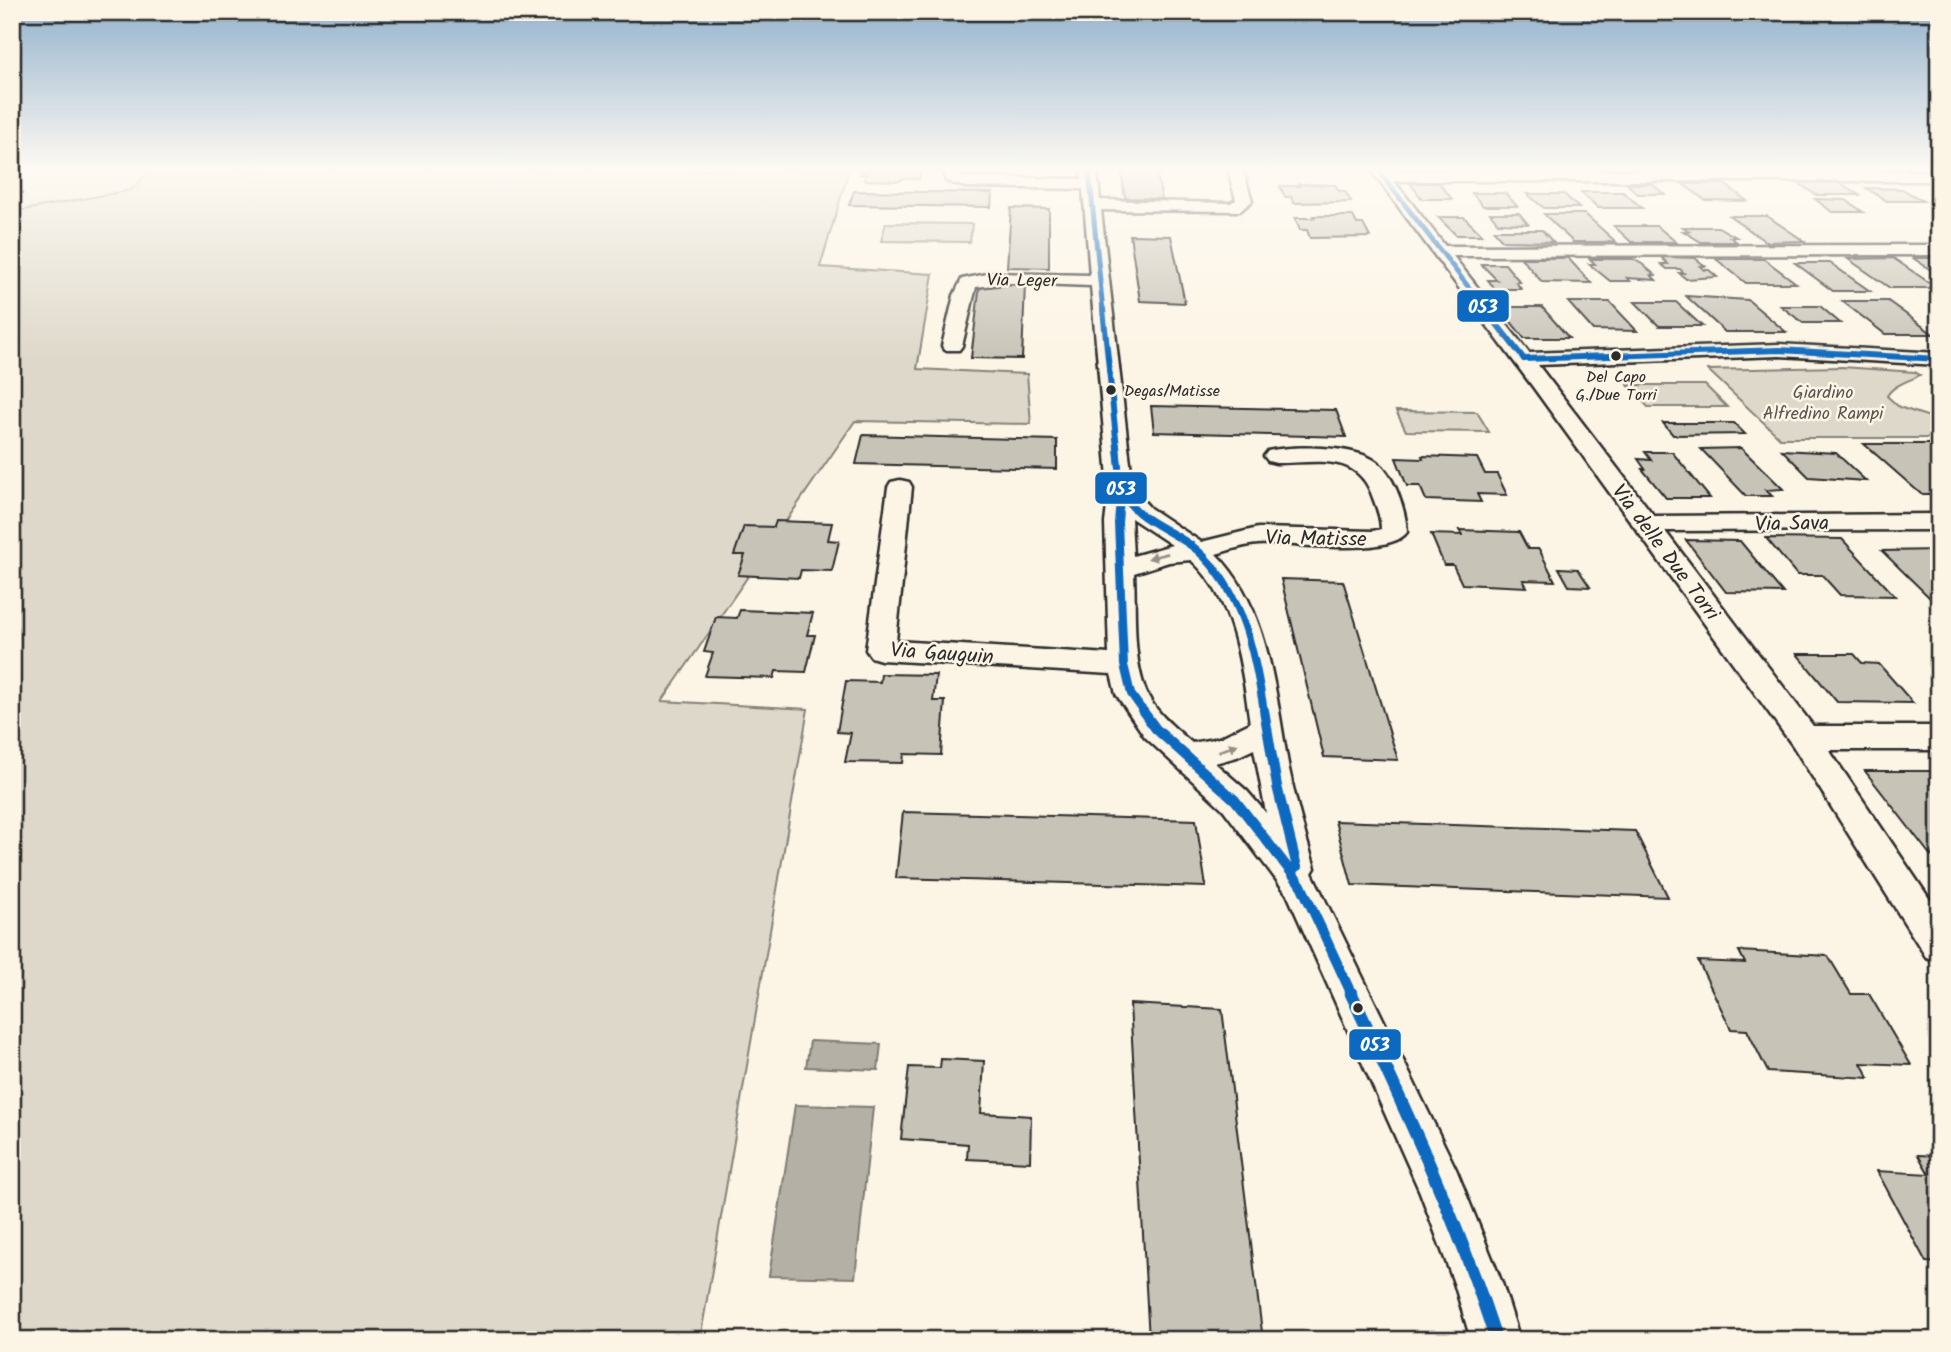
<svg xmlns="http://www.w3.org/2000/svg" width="1951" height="1352" font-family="Kalam,sans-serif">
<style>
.built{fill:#ece6d7}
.green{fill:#ded8ca;stroke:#84827a;stroke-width:2}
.water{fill:#b4b0a5;stroke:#7d7b74;stroke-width:2}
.building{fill:#c8c3b7;stroke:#2b2b2b;stroke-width:2}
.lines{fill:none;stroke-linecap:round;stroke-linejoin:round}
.minor-casing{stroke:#2b2b2b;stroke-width:5}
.minor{fill:#fcf5e5;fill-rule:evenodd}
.bus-1-far4-casing{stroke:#fcf5e5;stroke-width:8}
.bus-1-far3-casing{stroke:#fcf5e5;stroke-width:10}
.bus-1-far2-casing{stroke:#fcf5e5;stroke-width:13}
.bus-1-far1-casing{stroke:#fcf5e5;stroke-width:16}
.bus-1-casing{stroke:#fcf5e5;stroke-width:18}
.bus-1-far4{stroke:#0c69bf;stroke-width:5}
.bus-1-far3{stroke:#0c69bf;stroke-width:6}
.bus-1-far2{stroke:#0c69bf;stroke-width:8}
.bus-1-far1{stroke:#0c69bf;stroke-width:10}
.bus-1{stroke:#0c69bf;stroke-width:13}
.oneway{fill:#949088}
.bus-dot{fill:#2b2b2b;stroke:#fcf5e5;stroke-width:2.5}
.labels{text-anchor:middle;stroke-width:5;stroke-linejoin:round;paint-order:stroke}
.far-bus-label{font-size:16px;fill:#2b2b2b;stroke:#fcf5e5}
.far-street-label{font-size:18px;fill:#2b2b2b;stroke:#fcf5e5}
.far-park-label{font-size:18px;fill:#585653;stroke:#fcf5e5}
.street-label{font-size:21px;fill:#2b2b2b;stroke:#fcf5e5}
.line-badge{stroke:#fcf5e5;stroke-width:2.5}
.badge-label{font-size:19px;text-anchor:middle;font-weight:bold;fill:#fff}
</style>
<rect width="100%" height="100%" fill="#fcf5e5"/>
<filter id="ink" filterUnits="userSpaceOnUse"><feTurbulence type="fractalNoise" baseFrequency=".0143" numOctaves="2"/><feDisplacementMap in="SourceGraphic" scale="14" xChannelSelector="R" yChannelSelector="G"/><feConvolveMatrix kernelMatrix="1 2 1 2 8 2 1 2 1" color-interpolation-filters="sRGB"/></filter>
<g filter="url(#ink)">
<path class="built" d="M 12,170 L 151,170 L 131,190 L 12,212 Z"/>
<g class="green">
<path d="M 151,170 L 849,170 L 820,267 L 933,274 L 917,369 L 1027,374 L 1031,424 L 855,421 L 662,701 L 808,709 L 700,1340 L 12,1340 L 12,212 L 131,190 Z"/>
<path d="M 886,223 L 972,224 L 970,242 L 881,241 Z"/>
<path d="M 1842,367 L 1915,372 L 1920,375 C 1910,381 1894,384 1887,396 L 1899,407 L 1939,420 L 1939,438 L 1780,438 L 1708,370 Z"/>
<path d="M 1628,385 L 1705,385 L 1727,407 L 1648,407 Z"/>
<path d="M 1396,411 L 1477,412 L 1489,432 L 1406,431 Z"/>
</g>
<g class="water">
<path d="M 810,1041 L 881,1044 L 878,1070 L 806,1067 Z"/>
<path d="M 795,1105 L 873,1107 L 855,1278 L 769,1276 Z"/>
</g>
<g class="building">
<path d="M 862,170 L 921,170 L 919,179 L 902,179 L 901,181 L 864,180 L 866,174 L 860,174 Z"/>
<path d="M 1121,170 L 1156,170 L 1162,199 L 1125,198 Z"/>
<path d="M 1797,182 L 1839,182 L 1859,195 L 1816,195 Z"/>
<path d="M 1410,183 L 1439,183 L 1452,199 L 1422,199 Z"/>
<path d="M 1298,184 L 1335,185 L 1339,191 L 1345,191 L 1351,202 L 1294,203 L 1291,197 L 1285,197 L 1280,186 L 1299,186 Z"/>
<path d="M 1627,184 L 1652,184 L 1664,194 L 1638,194 Z"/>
<path d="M 1683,184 L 1724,184 L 1747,201 L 1705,200 Z"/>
<path d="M 1866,188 L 1902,189 L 1923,201 L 1887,201 Z"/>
<path d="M 854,191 L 992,193 L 991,207 L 849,205 Z"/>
<path d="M 1581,192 L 1623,192 L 1642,208 L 1598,208 Z"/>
<path d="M 1472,193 L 1505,193 L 1517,206 L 1483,206 Z"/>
<path d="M 1527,194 L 1564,194 L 1579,208 L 1544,208 Z"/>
<path d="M 1815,199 L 1846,200 L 1863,212 L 1832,212 Z"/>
<path d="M 1011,208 L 1049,209 L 1049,268 L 1007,267 Z"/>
<path d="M 1490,213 L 1519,213 L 1528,224 L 1498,223 Z"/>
<path d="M 1544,214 L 1585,214 L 1616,242 L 1573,242 Z"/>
<path d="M 1313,216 L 1353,216 L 1357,224 L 1363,224 L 1370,237 L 1310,238 L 1307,230 L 1300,230 L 1295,218 L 1314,218 Z"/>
<path d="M 1730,216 L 1767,216 L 1804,241 L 1766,242 Z"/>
<path d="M 1438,217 L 1464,217 L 1482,235 L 1456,235 Z"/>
<path d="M 1614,226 L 1657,226 L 1676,242 L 1631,242 Z"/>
<path d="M 1683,227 L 1718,227 L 1736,237 L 1730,237 L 1737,242 L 1701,242 L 1683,231 L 1689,231 Z"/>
<path d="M 1493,230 L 1542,230 L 1553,242 L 1503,241 Z"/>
<path d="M 1130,235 L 1171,236 L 1185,303 L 1140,301 Z"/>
<path d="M 1661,257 L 1695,258 L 1705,266 L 1700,266 L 1705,270 L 1709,270 L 1717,277 L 1686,279 L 1679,273 L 1684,273 L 1680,269 L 1667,269 L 1661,264 L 1668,264 Z"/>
<path d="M 1521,258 L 1568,258 L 1591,283 L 1542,282 Z"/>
<path d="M 1893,258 L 1937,288 L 1890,288 L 1848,259 Z"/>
<path d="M 1913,258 L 1939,258 L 1939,272 L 1934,272 Z"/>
<path d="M 1590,259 L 1633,259 L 1642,264 L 1655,275 L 1651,275 L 1656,280 L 1627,278 L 1630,281 L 1610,281 L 1589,264 L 1595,264 Z"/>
<path d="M 1716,259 L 1764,259 L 1796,283 L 1746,283 Z"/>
<path d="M 1795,263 L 1830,263 L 1870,291 L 1833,291 Z"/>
<path d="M 1481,264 L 1505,264 L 1520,282 L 1516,282 L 1521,289 L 1495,289 L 1488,280 L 1497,280 Z"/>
<path d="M 980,283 L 1025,284 L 1022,359 L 971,358 Z"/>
<path d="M 1686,296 L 1748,300 L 1786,332 L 1725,332 Z"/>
<path d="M 1842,301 L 1888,301 L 1933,334 L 1885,334 Z"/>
<path d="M 1568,302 L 1610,302 L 1637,331 L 1593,330 Z"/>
<path d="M 1635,302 L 1676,302 L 1702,326 L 1659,326 Z"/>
<path d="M 1781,306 L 1820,306 L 1840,323 L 1803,323 Z"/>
<path d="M 1499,307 L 1542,307 L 1569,338 L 1524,338 Z"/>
<path d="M 1151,406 L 1336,410 L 1346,437 L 1154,432 Z"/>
<path d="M 1663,423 L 1734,423 L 1745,434 L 1673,435 Z"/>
<path d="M 863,435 L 1057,440 L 1057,469 L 856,464 Z"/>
<path d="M 1864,444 L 1939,444 L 1939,494 L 1921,494 Z"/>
<path d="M 1741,448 L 1783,489 L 1766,490 L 1772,496 L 1746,496 L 1701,449 Z"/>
<path d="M 1782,450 L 1836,453 L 1866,481 L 1809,477 Z"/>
<path d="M 1645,452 L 1672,452 L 1710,498 L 1666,498 L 1642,469 L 1645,469 L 1638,459 L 1651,460 Z"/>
<path d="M 1422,456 L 1477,458 L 1485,474 L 1497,474 L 1507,495 L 1477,494 L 1481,502 L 1426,500 L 1420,486 L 1407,486 L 1396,458 L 1423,459 Z"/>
<path d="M 776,521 L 832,523 L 828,540 L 839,541 L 832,571 L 801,570 L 799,578 L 738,575 L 745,555 L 734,555 L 744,526 L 774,527 Z"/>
<path d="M 1459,530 L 1519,532 L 1528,549 L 1539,549 L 1555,581 L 1523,580 L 1527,587 L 1462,584 L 1453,565 L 1444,565 L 1431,534 L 1462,535 Z"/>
<path d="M 1766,538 L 1842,539 L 1895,596 L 1840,595 L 1822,575 L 1797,575 Z"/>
<path d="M 1686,540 L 1740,541 L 1783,593 L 1726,592 Z"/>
<path d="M 1939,550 L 1939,601 L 1933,601 L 1882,551 Z"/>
<path d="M 1559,568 L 1578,569 L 1590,587 L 1569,586 Z"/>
<path d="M 1281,579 L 1343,581 L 1398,760 L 1324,757 Z"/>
<path d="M 740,610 L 813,613 L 807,635 L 815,635 L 806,672 L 776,671 L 774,678 L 705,676 L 713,653 L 704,652 L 716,617 L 737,618 Z"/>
<path d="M 1797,654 L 1854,654 L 1862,663 L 1879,664 L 1913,703 L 1837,702 Z"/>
<path d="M 881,674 L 936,675 L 933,701 L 945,701 L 941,755 L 904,754 L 903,763 L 845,762 L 851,733 L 837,732 L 846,681 L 880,682 Z"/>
<path d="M 1865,771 L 1939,771 L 1939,855 L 1931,856 Z"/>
<path d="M 903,812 L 1196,820 L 1206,887 L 896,878 Z"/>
<path d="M 1335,821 L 1635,831 L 1668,897 L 1352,885 Z"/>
<path d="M 1739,951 L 1828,956 L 1851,994 L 1869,994 L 1911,1065 L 1861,1063 L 1869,1078 L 1768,1072 L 1747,1030 L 1731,1029 L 1698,961 L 1745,963 Z"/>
<path d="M 1130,1004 L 1222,1009 L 1263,1340 L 1149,1340 Z"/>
<path d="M 941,1059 L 984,1061 L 981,1113 L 1031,1116 L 1030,1162 L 967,1159 L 968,1144 L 901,1139 L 909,1067 L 940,1068 Z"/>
<path d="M 1918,1155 L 1939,1156 L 1939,1263 L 1926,1262 L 1877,1171 L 1929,1174 Z"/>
</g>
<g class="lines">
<g class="minor-casing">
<g id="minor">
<path d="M 942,170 L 958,170 L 958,175 L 966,177 L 1082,179 L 1081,170 L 1097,170 L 1100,200 L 1230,203 L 1236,200 L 1228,170 L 1243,170 L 1252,201 L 1240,211 L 1101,210 L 1133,489 L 1150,508 L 1201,542 L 1258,528 L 1373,531 L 1381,529 C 1381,519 1377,508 1373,498 C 1358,451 1316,463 1276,463 L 1268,461 L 1264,456 L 1268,451 C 1293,445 1352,446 1374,460 C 1394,472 1406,511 1407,532 C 1389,558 1291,542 1258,544 C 1244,545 1230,550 1216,554 C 1271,609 1275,697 1289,769 C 1296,803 1305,835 1315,868 L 1312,873 L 1456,1169 L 1502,1283 L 1520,1340 L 1471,1340 L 1454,1283 L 1420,1192 L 1287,894 L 1223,809 L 1145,737 L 1116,694 L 1111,674 L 881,660 L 871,657 L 866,650 L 888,487 L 891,482 L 900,480 L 909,482 L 912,487 L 896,641 L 1109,654 L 1105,523 L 1109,489 L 1091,286 L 1010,283 L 976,287 L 962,346 L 959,350 L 945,350 L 942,346 L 954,295 L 962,279 L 992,273 L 1090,275 L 1083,189 L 965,187 L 946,181 ZM 1131,518 L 1172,545 L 1133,556 ZM 1191,560 C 1235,599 1242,668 1250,723 L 1219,738 L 1192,743 C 1175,728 1153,711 1145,689 C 1132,654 1136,610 1134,573 L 1169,562 ZM 1254,749 L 1266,813 L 1247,791 L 1215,763 L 1237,757 Z"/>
<path d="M 1371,170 L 1939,171 L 1939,181 L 1394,181 L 1445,246 L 1939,245 L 1939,255 L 1453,256 L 1529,353 L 1779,344 L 1939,353 L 1939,365 L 1779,356 L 1538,365 L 1654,516 L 1939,514 L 1939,530 L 1665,531 L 1813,726 L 1939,726 L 1939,750 L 1829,750 L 1939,913 L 1939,961 L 1926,957 L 1793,746 L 1533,387 Z"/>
</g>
</g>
<use href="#minor" class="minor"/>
<g class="bus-1-far4-casing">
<g id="bus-1-far4">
<path d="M 1089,170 L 1103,311"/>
<path d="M 1378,170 L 1487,311"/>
</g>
</g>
<g class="bus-1-far3-casing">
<g id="bus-1-far3">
<path d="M 1103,309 L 1121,488"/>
<path d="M 1485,309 L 1524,359"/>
<path d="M 1524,359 L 1779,350 L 1939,359"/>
<path d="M 1117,445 L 1121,488"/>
</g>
</g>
<g class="bus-1-far2-casing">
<g id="bus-1-far2">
<path d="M 1120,486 C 1132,521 1171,528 1197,550 C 1243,590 1255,655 1264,711"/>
<path d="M 1121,486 L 1118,523 L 1124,665 L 1131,694 L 1143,711"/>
</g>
</g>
<g class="bus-1-far1-casing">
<g id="bus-1-far1">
<path d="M 1142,710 L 1156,729 L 1235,800 L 1301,885 L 1352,995"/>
<path d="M 1264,710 L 1277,786 L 1297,867"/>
</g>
</g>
<g class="bus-1-casing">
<path id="bus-1" d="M 1351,993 C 1404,1107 1458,1220 1496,1340"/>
</g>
<use href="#bus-1-far4" class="bus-1-far4"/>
<use href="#bus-1-far3" class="bus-1-far3"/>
<use href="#bus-1-far2" class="bus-1-far2"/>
<use href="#bus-1-far1" class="bus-1-far1"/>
<use href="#bus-1" class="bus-1"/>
</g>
<defs><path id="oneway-solid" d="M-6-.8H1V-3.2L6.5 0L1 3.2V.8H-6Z" transform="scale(1.75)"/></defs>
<g class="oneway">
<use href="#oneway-solid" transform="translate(1158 556) rotate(165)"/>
<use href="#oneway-solid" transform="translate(1228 748) rotate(-20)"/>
</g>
</g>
<linearGradient id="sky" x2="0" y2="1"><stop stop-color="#93b2cd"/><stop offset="0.47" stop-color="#fefaf3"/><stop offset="1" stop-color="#fefaf3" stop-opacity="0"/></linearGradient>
<rect width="1951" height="360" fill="url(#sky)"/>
<g class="bus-dot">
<circle cx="1616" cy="356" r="6"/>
<circle cx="1111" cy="390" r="6"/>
<circle cx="1358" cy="1008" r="6"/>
</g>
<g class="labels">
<g class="far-bus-label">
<text x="1616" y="382">Del Capo<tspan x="1616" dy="18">G./Due Torri</tspan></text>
<text x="1124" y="396" text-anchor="start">Degas/Matisse</text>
</g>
<g class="far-street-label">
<text transform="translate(1022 280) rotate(1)" y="6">Via Leger</text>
</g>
<g class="far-park-label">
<text x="1823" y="398">Giardino<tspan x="1823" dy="21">Alfredino Rampi</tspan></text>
</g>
<g class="street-label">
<text transform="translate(1792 523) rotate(-1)" y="7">Via Sava</text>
<text transform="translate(1316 538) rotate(1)" y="7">Via Matisse</text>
<text transform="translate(1666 552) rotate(53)" y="7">Via delle Due Torri</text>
<text transform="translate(942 653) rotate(4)" y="7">Via Gauguin</text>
</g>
</g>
<g class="line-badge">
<rect x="1456" y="289" width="54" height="34" rx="7" fill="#0c69bf"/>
<rect x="1094" y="471" width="54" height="34" rx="7" fill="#0c69bf"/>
<rect x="1348" y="1028" width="54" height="33" rx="7" fill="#0c69bf"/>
</g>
<g class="badge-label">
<text x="1483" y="313">053</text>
<text x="1121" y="495">053</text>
<text x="1375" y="1051">053</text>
</g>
<rect width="1951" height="1352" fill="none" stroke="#fcf5e5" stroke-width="42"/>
<rect x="21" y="21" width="1909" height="1310" fill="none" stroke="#2b2b2b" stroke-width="2.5" filter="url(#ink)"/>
</svg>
